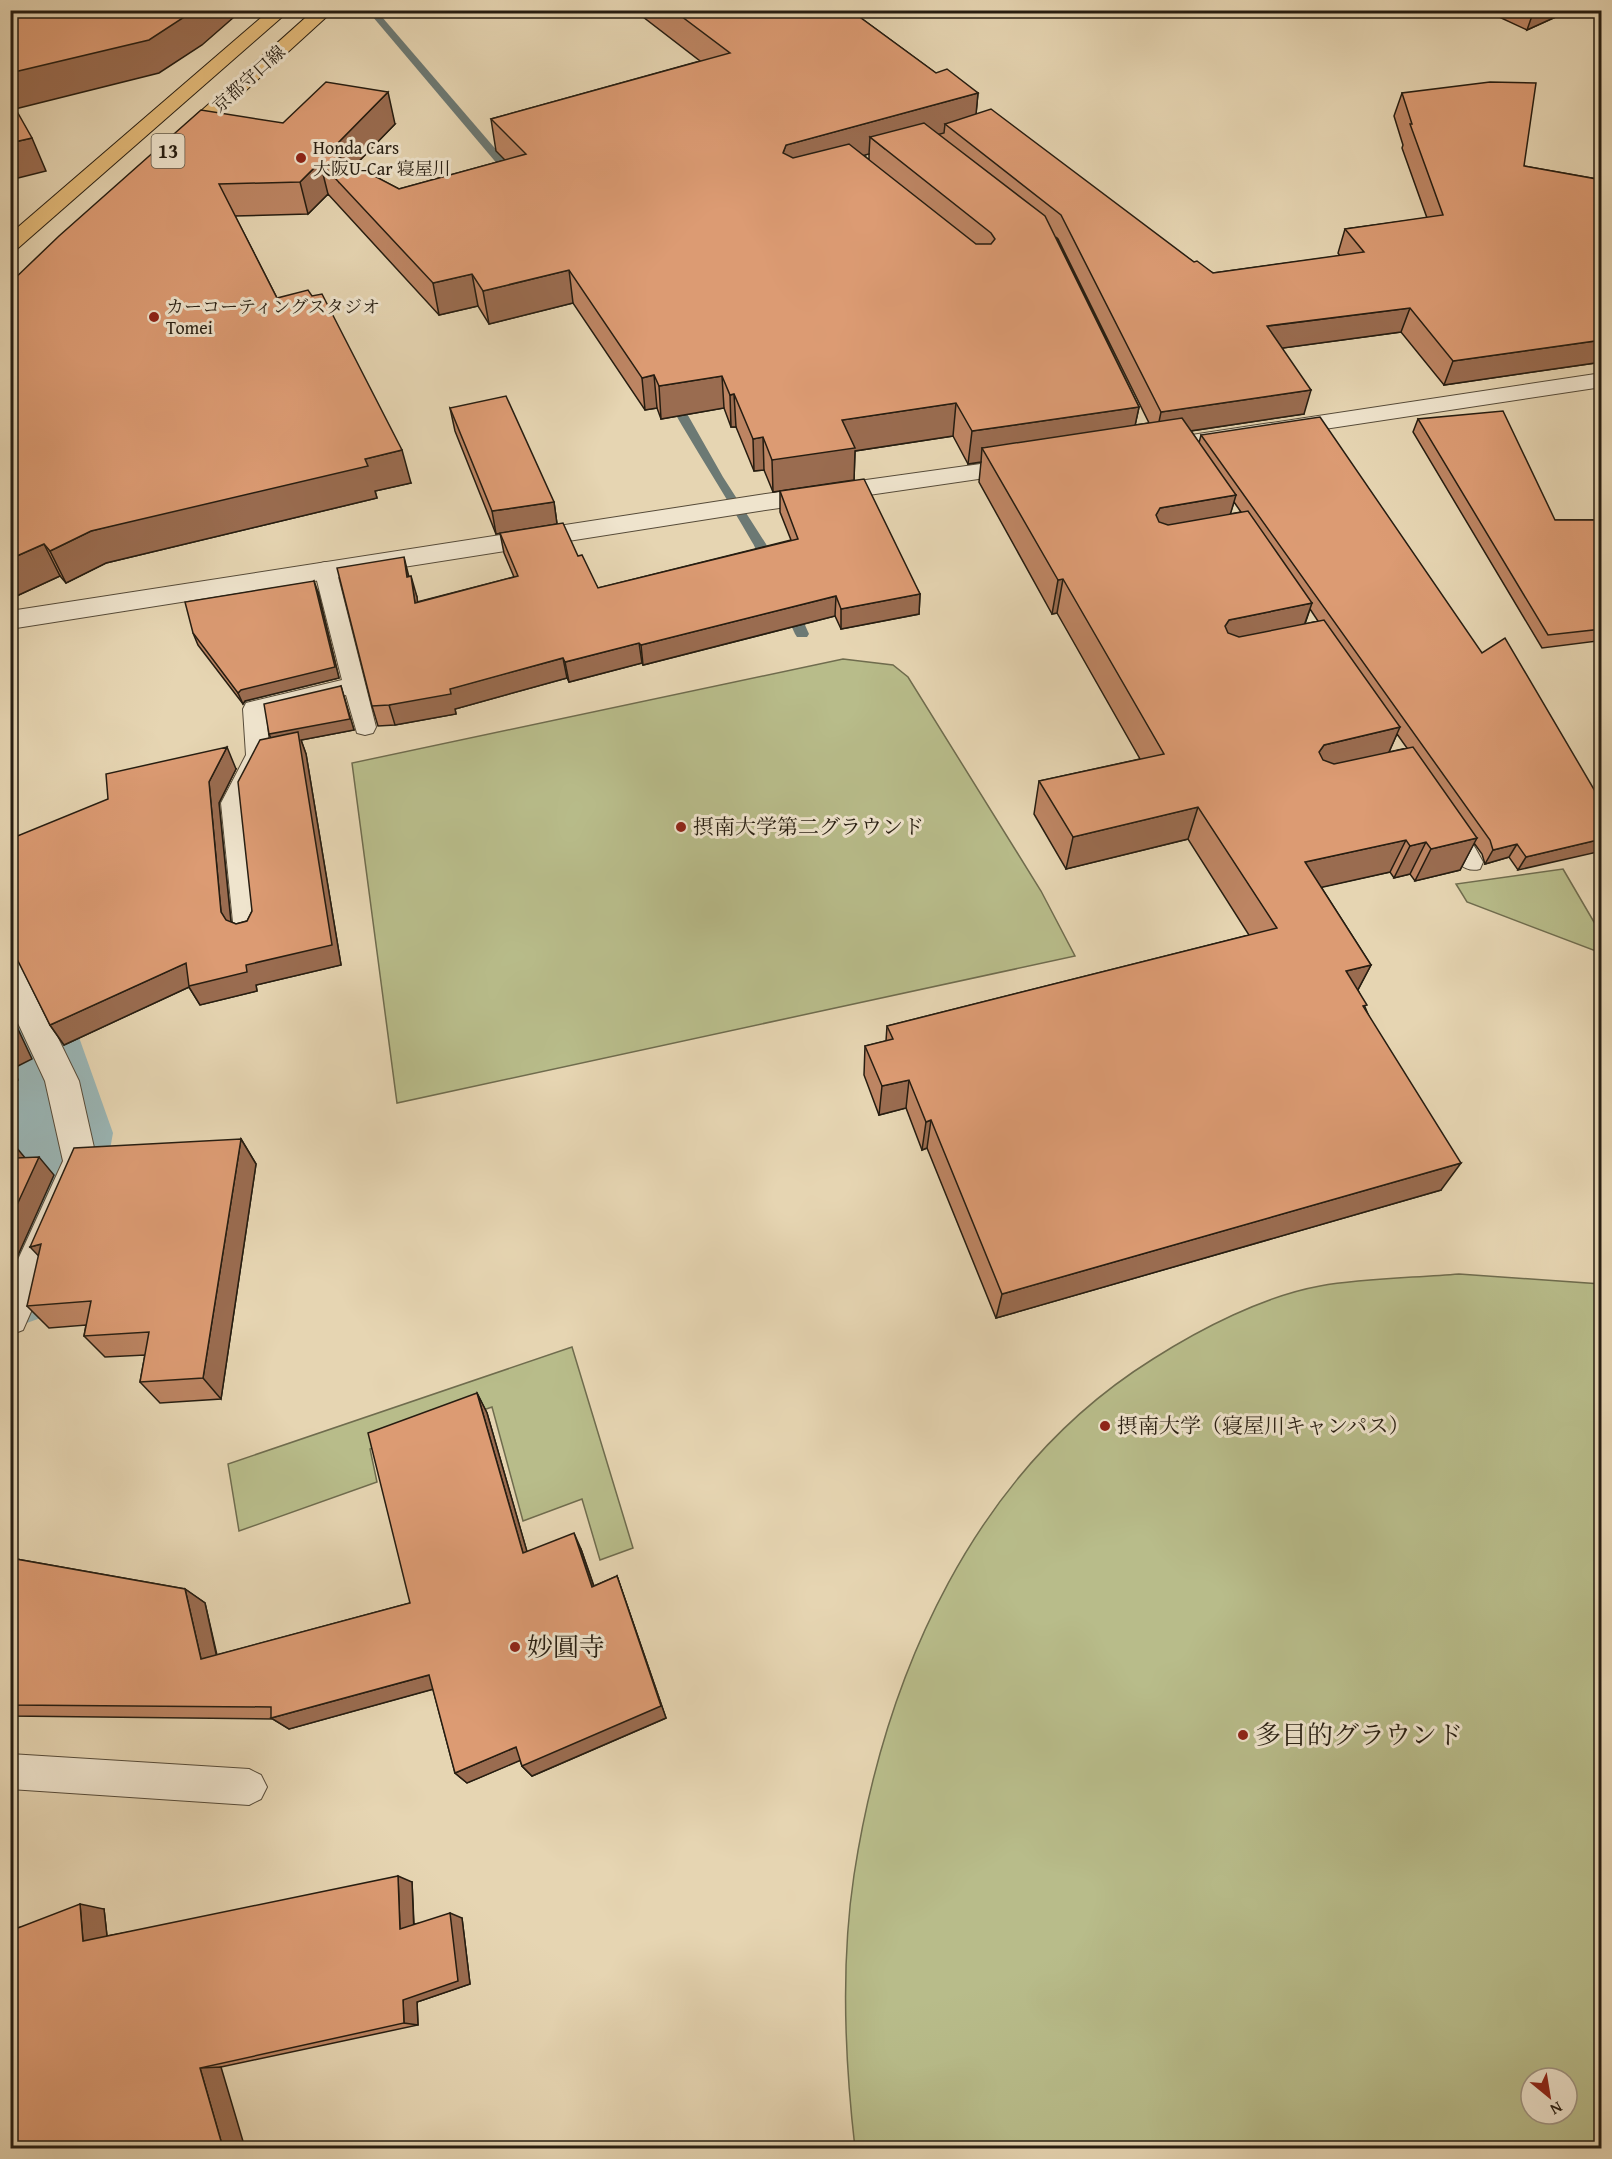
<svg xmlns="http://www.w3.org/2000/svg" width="1612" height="2159" font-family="'Gentium Book Plus','Noto Serif JP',serif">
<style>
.green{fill:#b8bc8a;stroke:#6f6c4e;stroke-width:1.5;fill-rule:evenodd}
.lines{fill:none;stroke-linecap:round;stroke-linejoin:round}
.stream{fill:#6c7974;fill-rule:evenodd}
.river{fill:#9ab6b6;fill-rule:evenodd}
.service-casing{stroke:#564b39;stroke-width:2}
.minor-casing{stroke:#564b39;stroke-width:2}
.primary-casing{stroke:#261d11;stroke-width:2}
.service{fill:#efe4cd;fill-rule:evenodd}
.minor{fill:#efe4cd;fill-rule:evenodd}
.primary{fill:#e3ba79;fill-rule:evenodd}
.wall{fill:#bd8563;stroke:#261d11;stroke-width:1.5;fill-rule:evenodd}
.shaded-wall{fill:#9a6c50;stroke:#261d11;stroke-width:1.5}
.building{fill:#dc9b73;stroke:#261d11;stroke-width:1.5}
.poi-dot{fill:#8f2418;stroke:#efe4cd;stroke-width:2}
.labels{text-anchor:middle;stroke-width:6;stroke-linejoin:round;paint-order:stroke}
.far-street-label{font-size:18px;fill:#261d11;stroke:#efe4cd}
.far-poi-label{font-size:18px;fill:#261d11;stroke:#efe4cd;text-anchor:start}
.shield{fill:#efe4cd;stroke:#625949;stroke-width:1.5}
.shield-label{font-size:20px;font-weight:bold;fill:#261d11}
.poi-label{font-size:21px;fill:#261d11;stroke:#efe4cd;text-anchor:start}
.near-poi-label{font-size:26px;fill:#261d11;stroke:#efe4cd;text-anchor:start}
</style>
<rect width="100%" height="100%" fill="#e6d5b2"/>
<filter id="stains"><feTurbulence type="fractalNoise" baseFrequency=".00333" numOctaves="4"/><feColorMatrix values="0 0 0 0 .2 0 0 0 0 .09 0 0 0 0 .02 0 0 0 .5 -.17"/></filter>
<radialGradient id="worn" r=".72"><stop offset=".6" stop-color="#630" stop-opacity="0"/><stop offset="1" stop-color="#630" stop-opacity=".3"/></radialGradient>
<g class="green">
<path d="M 843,659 L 893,665 L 908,677 L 1041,891 L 1075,956 L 397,1103 L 352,763 Z"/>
<path d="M 1563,869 L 1601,934 L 1601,953 L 1467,902 L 1456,884 Z"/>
<path d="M 1459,1274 L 1601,1284 L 1601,2148 L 855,2148 C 845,2062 841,1961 854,1875 C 885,1673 975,1470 1153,1359 C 1200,1329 1264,1296 1320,1286 C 1365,1278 1413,1278 1459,1274 ZM 1531,2078 L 1567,2078 L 1567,2114 L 1531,2114 Z"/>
<path d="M 572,1347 L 633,1548 L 600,1560 L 582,1499 L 523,1521 L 492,1407 L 370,1449 L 377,1482 L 239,1531 L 228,1464 Z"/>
</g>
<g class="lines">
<g class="stream">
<path d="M 367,10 L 376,10 L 518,175 L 518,179 L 510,179 Z"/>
<path d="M 667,394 L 677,396 L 723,477 L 766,544 L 777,568 L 776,571 L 771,572 C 761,569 758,551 752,542 C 724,493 693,446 665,396 Z"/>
<path d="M 789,601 L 796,605 L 809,634 L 807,637 L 797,637 L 795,634 L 782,605 Z"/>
</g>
<path class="river" d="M 10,959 L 45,971 L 75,1026 L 113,1133 L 104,1182 L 49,1315 L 10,1329 Z"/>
<g class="service-casing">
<g id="service">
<path d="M 325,562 L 332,564 L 336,569 L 376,727 L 373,733 L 365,735 L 357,733 L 346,695 L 266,714 L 270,755 L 245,803 L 260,932 L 256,939 L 247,942 L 238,939 L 234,932 L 221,803 L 246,755 L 243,709 L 246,703 L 342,680 L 314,569 L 318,564 Z"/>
<path d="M 1446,817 C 1462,822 1475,847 1483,862 L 1480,869 C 1458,875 1448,848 1437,832 L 1434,826 L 1437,820 Z"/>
<path d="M 10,1754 L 249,1769 L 261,1775 L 267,1787 L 261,1799 L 249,1805 L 10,1789 Z"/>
</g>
</g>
<g class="minor-casing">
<g id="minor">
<path d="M 1602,373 L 1602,387 L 1152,455 L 1143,453 L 1140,448 L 1143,443 L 1152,441 Z"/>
<path d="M 1024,458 L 1033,461 L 1036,466 L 1033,471 L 759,511 L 10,629 L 10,611 L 759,495 Z"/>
<path d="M 10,959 L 21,962 L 79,1081 L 97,1161 L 23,1330 L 10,1335 L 10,1277 L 63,1161 L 45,1081 L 10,1006 Z"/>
</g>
</g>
<g class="primary-casing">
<g id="primary">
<path d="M 270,10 L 290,10 L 17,249 L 10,251 L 10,234 Z"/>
<path d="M 314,10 L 334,10 L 186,145 L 172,145 L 169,141 L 172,137 Z"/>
</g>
</g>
<use href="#service" class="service"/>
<use href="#minor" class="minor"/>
<use href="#primary" class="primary"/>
</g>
<g class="wall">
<path d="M 634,10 L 850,10 L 936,73 L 978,93 L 976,114 L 1194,262 L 1213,273 L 1340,256 L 1338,253 L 1345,229 L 1427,218 L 1402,148 L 1403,145 L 1394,116 L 1402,93 L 1524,166 L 1602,180 L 1602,362 L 1444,385 L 1401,332 L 1282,348 L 1304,414 L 1191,431 L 1199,443 L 1201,435 L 1482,653 L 1602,803 L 1518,870 L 1509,857 L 1485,864 L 1482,854 L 1474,843 L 1460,870 L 1415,881 L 1410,874 L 1394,878 L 1390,872 L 1321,887 L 1371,965 L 1358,990 L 1441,1190 L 996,1318 L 927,1148 L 922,1150 L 906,1108 L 879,1115 L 864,1075 L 865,1046 L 886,1041 L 887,1026 L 1249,935 L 1188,839 L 1066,869 L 1034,814 L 1039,781 L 1140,759 L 1057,613 L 1052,614 L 979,482 L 981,462 L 968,464 L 953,436 L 855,451 L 854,480 L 920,594 L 919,614 L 841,629 L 835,616 L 643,665 L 642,663 L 569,682 L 567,678 L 455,709 L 456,714 L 395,725 L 378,726 L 372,706 L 409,577 L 417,597 L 417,602 L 514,577 L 504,553 L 500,533 L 496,534 L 455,431 L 450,408 L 554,502 L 557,524 L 598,588 L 791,540 L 780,512 L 780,491 L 773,492 L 764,470 L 754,471 L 736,427 L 731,427 L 724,408 L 661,419 L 657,408 L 645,410 L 573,303 L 489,324 L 478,306 L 439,315 L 328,194 L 308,214 L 235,216 L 277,298 L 411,483 L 375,491 L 377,498 L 106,563 L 66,583 L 60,576 L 10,599 L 10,312 L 283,123 L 395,124 L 354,166 L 399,189 L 505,160 L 496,151 L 491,119 L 700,61 ZM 869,154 L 869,160 L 864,155 ZM 1056,237 L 1058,239 L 1149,423 L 1135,425 L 1139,407 ZM 1234,502 L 1241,512 L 1230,514 ZM 1310,609 L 1318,621 L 1305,624 ZM 1397,734 L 1407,748 L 1389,752 Z"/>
<path d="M 1484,10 L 1571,10 L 1527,30 Z"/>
<path d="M 1418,419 L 1555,520 L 1602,520 L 1602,653 L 1597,641 L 1542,648 L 1413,432 Z"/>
<path d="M 318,592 L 339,678 L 245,701 L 243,704 L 198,645 L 193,633 Z"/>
<path d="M 344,698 L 354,730 L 301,740 L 306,754 L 341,965 L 256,985 L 257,991 L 200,1005 L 189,987 L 64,1045 L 50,1025 L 18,960 L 10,958 L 10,820 L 16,837 L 236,769 L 219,803 L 231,922 L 236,924 L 247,921 L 252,911 L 271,738 L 269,734 Z"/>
<path d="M 241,1139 L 256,1164 L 221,1399 L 160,1403 L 140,1382 L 145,1355 L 105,1357 L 84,1336 L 86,1325 L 49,1328 L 27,1306 Z"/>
<path d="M 477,1393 L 487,1413 L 527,1552 L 581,1549 L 594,1586 L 617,1576 L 666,1718 L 532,1776 L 522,1766 L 520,1760 L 467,1783 L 455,1773 L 433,1689 L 289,1729 L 273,1719 L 10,1716 L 10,1558 L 185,1589 L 205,1603 L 217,1655 L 410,1603 Z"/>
<path d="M 412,1882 L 414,1924 L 462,1918 L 470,1984 L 417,2002 L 418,2025 L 221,2067 L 10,2148 L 10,1893 L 17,1928 L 104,1909 L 107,1936 Z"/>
</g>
<g class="shaded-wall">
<path d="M 195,10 L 242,10 L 202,45 L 159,73 L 11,110 L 10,73 Z"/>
<path d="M 1534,10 L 1571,10 L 1527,30 Z"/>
<path d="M 388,92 L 395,124 L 339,182 L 329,152 Z"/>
<path d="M 978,93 L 975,125 L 945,124 L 944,133 L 885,149 L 870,137 L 869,154 L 786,177 L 783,153 L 786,145 Z"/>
<path d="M 32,138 L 46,171 L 10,180 L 10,143 Z"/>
<path d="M 320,162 L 328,194 L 308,214 L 300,182 Z"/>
<path d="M 569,270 L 573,303 L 489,324 L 483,291 Z"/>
<path d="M 472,274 L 478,306 L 439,315 L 433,283 Z"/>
<path d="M 1410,308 L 1401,332 L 1261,351 L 1267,326 Z"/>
<path d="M 1602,340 L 1602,362 L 1444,385 L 1453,361 Z"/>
<path d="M 654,375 L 657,408 L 645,410 L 642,378 Z"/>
<path d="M 722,376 L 724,408 L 661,419 L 659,386 Z"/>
<path d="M 1311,390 L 1304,414 L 1156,436 L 1161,412 Z"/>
<path d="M 734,394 L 736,427 L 731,427 L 730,395 Z"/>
<path d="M 956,403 L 953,436 L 855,451 L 854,480 L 773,492 L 772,460 L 842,420 Z"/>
<path d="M 1139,407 L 1132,440 L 982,448 L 981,462 L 968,464 L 972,431 Z"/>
<path d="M 763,437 L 764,470 L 754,471 L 753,439 Z"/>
<path d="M 402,450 L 411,483 L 375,491 L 377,498 L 106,563 L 66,583 L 50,551 L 91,531 L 365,459 Z"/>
<path d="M 1236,495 L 1226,529 L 1152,543 L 1156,515 L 1160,508 Z"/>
<path d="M 554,502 L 557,524 L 496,534 L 492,511 Z"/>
<path d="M 44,544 L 60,576 L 10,599 L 10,559 Z"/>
<path d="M 404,557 L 409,577 L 407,577 Z"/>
<path d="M 411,576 L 417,597 L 420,623 L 415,603 Z"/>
<path d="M 1063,579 L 1057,613 L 1052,614 L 1058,580 Z"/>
<path d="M 314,581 L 318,592 L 339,678 L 245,701 L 243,704 L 238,693 Z"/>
<path d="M 920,594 L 919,614 L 841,629 L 841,609 Z"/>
<path d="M 836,596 L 835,616 L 643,665 L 641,645 Z"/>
<path d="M 1312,603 L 1300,637 L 1220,654 L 1225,626 L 1229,620 Z"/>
<path d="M 639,643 L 642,663 L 569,682 L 565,662 Z"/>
<path d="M 563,658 L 567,678 L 455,709 L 456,714 L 395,725 L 389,705 Z"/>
<path d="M 341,686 L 354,730 L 301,740 L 306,754 L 341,965 L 256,985 L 257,991 L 200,1005 L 189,987 L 64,1045 L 50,1025 L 186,963 L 246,965 L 274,745 L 269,734 Z"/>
<path d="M 1400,727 L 1385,761 L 1306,785 L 1319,752 L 1324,745 Z"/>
<path d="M 227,747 L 236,769 L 219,803 L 232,932 L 221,912 L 209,782 Z"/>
<path d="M 1198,807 L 1188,839 L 1066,869 L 1073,837 Z"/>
<path d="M 10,820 L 24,860 L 11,839 Z"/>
<path d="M 1477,838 L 1460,870 L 1415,881 L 1431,849 Z"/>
<path d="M 1602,839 L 1602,851 L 1518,870 L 1526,857 Z"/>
<path d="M 1406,840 L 1390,872 L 1292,894 L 1305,862 Z"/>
<path d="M 1426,842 L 1410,874 L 1394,878 L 1410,846 Z"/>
<path d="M 1517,844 L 1509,857 L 1485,864 L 1493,850 Z"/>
<path d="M 1371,965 L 1355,995 L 1346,971 Z"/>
<path d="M 10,1012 L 32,1059 L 14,1068 L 18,1080 L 10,1083 Z"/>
<path d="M 909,1080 L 906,1108 L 879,1115 L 882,1086 Z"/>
<path d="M 931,1120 L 927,1148 L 922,1150 L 926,1122 Z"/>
<path d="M 241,1139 L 256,1164 L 221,1399 L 203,1378 Z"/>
<path d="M 16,1147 L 31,1165 L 39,1157 L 54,1175 L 10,1273 L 10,1220 L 16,1158 Z"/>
<path d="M 1461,1163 L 1441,1190 L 996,1318 L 1002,1294 Z"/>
<path d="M 41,1244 L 52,1270 L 30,1247 Z"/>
<path d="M 477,1393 L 487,1413 L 532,1569 L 523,1553 Z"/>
<path d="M 574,1533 L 581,1549 L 599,1602 L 592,1587 Z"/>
<path d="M 617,1576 L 666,1718 L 532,1776 L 522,1766 Z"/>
<path d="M 185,1589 L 205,1603 L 220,1672 L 201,1659 Z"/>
<path d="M 429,1675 L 441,1687 L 289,1729 L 271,1718 Z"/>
<path d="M 516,1747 L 526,1758 L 467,1783 L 455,1773 Z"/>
<path d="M 398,1876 L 412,1882 L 414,1933 L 400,1929 Z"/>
<path d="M 10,1893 L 19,1943 L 10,1941 Z"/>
<path d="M 80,1904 L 104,1909 L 108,1945 L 83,1941 Z"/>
<path d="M 450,1913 L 462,1918 L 470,1984 L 417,2002 L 418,2025 L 404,2023 L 403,2000 Z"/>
<path d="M 221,2067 L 245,2148 L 223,2148 L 200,2068 Z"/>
</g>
<g class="building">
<path d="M 10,10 L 195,10 L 149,40 L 10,73 Z"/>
<path d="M 673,10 L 850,10 L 936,73 L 947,69 L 978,93 L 786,145 L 783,153 L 793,158 L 849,144 L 976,244 L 991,244 L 995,239 L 991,233 L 870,137 L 924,123 L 1045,216 L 1139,407 L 972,431 L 956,403 L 842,420 L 855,448 L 772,460 L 763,437 L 753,439 L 734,394 L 730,395 L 722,376 L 659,386 L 654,375 L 642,378 L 569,270 L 483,291 L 472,274 L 433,283 L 320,162 L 300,182 L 219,184 L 277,298 L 308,290 L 312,296 L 322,294 L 402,450 L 365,459 L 368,466 L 91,531 L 50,551 L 44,544 L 10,559 L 10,312 L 11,312 L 10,309 L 10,283 L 59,236 L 201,110 L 283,123 L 326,82 L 388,92 L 329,152 L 399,189 L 526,154 L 491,119 L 730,53 Z"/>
<path d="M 1490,82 L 1536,83 L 1524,166 L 1602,180 L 1602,246 L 1600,246 L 1602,249 L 1602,340 L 1453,361 L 1410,308 L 1267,326 L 1311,390 L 1161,412 L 1061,215 L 945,124 L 991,109 L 1194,262 L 1197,261 L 1213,273 L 1364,252 L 1345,229 L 1443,215 L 1410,124 L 1412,124 L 1402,93 Z"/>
<path d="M 10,99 L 32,138 L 10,143 Z"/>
<path d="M 506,396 L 554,502 L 492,511 L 450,408 Z"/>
<path d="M 1503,411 L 1555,520 L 1602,520 L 1602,629 L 1548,635 L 1418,419 Z"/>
<path d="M 1320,417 L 1482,653 L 1505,638 L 1602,803 L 1602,839 L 1526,857 L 1517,844 L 1493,850 L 1490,840 L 1201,435 Z"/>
<path d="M 1182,418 L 1236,495 L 1160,508 L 1156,515 L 1159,522 L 1168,525 L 1248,511 L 1312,603 L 1229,620 L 1225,626 L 1228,633 L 1239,637 L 1324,620 L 1400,727 L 1324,745 L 1319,752 L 1323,760 L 1334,764 L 1413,747 L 1477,838 L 1431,849 L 1426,842 L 1410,846 L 1406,840 L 1305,862 L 1371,965 L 1346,971 L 1367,1005 L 1363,1006 L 1461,1163 L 1002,1294 L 931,1120 L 926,1122 L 909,1080 L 882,1086 L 865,1046 L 893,1039 L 887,1026 L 1277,928 L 1198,807 L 1073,837 L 1039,781 L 1164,754 L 1063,579 L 1058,580 L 982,448 Z"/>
<path d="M 864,479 L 920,594 L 841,609 L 836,596 L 641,645 L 639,643 L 565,662 L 563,658 L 450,689 L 451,694 L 389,705 L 372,706 L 337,568 L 404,557 L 407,577 L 411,576 L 415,603 L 518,576 L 500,533 L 563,523 L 578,556 L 582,555 L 598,588 L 798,539 L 780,491 Z"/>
<path d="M 314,581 L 335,667 L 241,690 L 238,693 L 193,633 L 185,602 Z"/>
<path d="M 341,686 L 350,719 L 269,734 L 264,704 Z"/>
<path d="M 298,732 L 332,945 L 246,965 L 247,972 L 189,986 L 186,963 L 50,1025 L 10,945 L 10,839 L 108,799 L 106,774 L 227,747 L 209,782 L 221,912 L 226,920 L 236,924 L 247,921 L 252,911 L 238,782 L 260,740 Z"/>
<path d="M 10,1025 L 17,1040 L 10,1043 Z"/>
<path d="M 241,1139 L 203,1378 L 140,1382 L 149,1332 L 84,1336 L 91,1301 L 27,1306 L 41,1244 L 30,1247 L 74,1148 Z"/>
<path d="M 16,1147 L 16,1158 L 39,1157 L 10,1220 L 10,1148 Z"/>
<path d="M 477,1393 L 523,1553 L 574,1533 L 592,1587 L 617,1576 L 661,1706 L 522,1766 L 516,1747 L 455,1773 L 429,1675 L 271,1718 L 271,1707 L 10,1705 L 10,1558 L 185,1589 L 201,1659 L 410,1603 L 368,1433 Z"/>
<path d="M 398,1876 L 400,1929 L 450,1913 L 458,1981 L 403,2000 L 404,2023 L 200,2068 L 223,2148 L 10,2148 L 10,1931 L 80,1904 L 83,1941 Z"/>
</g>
<g class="poi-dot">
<circle cx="301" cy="158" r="6"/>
<circle cx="154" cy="317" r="6"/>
<circle cx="681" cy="827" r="6"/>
<circle cx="1105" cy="1426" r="6"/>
<circle cx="515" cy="1647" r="6"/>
<circle cx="1243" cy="1735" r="6"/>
</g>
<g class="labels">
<g class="far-street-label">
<text transform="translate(249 79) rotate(-42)" y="6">京都守口線</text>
</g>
<g class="far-poi-label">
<text x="313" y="154">Honda Cars<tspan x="313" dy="21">大阪U-Car 寝屋川</tspan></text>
<text x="166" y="313">カーコーティングスタジオ<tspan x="166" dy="21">Tomei</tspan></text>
</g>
<rect class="shield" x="151.5" y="134" width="33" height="34" rx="4.5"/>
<g class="shield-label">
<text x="168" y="158">13</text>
</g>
<g class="poi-label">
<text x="693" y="834">摂南大学第二グラウンド</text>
<text x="1117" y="1433">摂南大学（寝屋川キャンパス）</text>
</g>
<g class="near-poi-label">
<text x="527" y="1656">妙圓寺</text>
<text x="1255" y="1744">多目的グラウンド</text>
</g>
</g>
<rect width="1612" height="2159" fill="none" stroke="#e6d5b2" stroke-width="36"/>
<rect x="12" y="12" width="1588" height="2135" fill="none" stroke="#261d11" stroke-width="3"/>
<rect x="18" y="18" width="1576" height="2123" fill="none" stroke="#261d11" stroke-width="1.5"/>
<g transform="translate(1549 2096) rotate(150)"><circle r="28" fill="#efe4cd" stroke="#9f9482" stroke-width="1.5"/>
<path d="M0-4.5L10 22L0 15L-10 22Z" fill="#8f2418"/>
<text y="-9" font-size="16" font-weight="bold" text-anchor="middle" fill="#261d11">N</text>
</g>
<rect width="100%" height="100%" filter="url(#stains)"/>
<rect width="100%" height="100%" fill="url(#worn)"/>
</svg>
